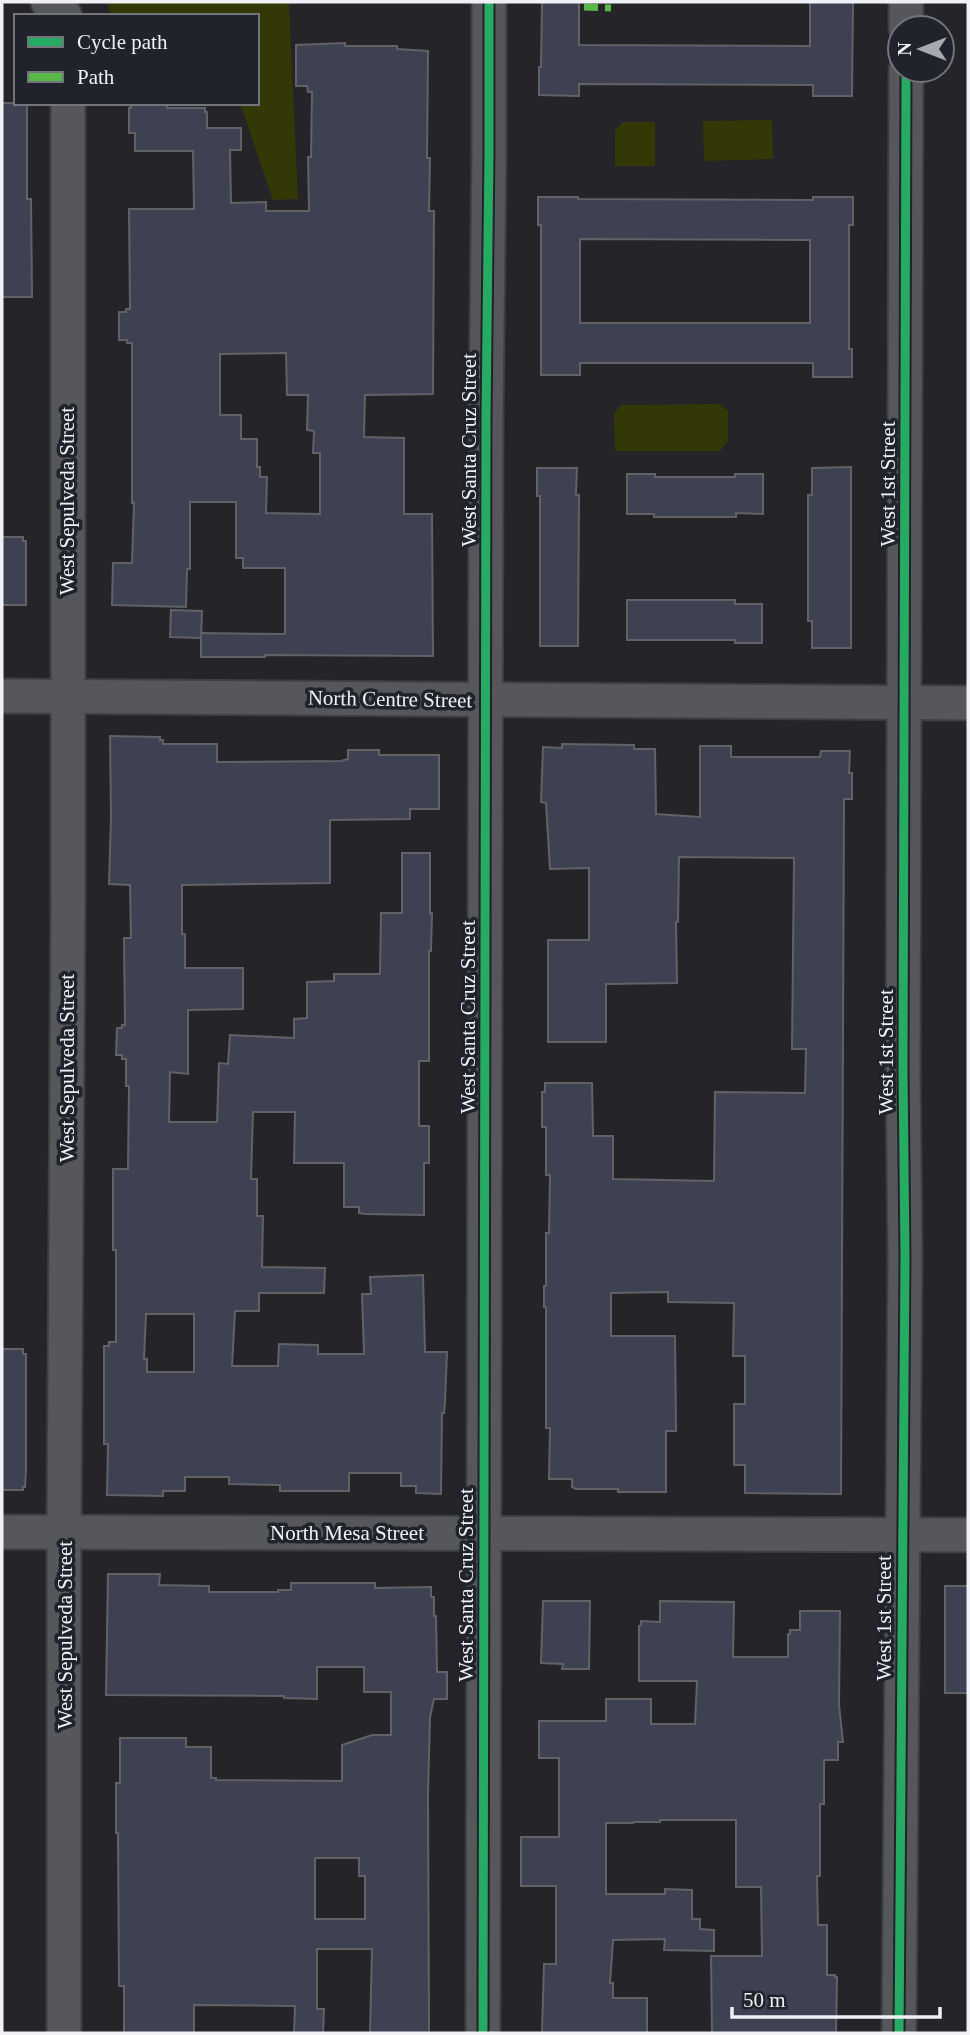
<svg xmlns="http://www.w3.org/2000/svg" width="970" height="2035" font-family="'Times New Roman',serif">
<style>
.green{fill:#343706}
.building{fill:#3d4152;stroke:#626266;stroke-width:2;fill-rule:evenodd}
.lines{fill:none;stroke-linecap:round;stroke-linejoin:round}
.minor-casing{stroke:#3e3f43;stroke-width:37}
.minor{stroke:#56575a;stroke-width:33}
.quiet{stroke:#58b947;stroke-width:7;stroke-dasharray:14 7;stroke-linecap:butt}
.cycleway-casing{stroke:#21232c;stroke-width:13}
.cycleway{stroke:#26ab63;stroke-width:9}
.labels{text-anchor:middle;stroke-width:7;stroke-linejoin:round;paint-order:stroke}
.street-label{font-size:21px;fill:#eff1f7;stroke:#21232c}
</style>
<rect width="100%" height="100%" fill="#242429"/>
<g class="green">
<path d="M 108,2 L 289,2 L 298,199 L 273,200 L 240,103 L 257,103 L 257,16 L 110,16 Z"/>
<path d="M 772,120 L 773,159 L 704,161 L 703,121 Z"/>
<path d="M 623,122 L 655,122 L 655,166 L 615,166 L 615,131 Z"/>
<path d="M 720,404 L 728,411 L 728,441 L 720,451 L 615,451 L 614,413 L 621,405 Z"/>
</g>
<g class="building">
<path d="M 542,2 L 579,2 L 579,45 L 810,46 L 810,2 L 853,2 L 852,96 L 813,96 L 813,85 L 579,84 L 579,96 L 539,95 L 539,67 L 541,67 Z"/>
<path d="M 345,43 L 345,46 L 397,46 L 397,49 L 428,51 L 427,158 L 430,158 L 429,211 L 434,211 L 433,394 L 365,395 L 364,437 L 404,438 L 404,514 L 432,514 L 433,656 L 265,655 L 265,657 L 201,657 L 201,633 L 285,634 L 285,568 L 243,568 L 243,558 L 236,558 L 236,502 L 190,502 L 190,569 L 187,569 L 186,607 L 112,605 L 113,563 L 132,563 L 134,503 L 132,503 L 132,343 L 127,343 L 127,340 L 119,340 L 119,312 L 126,312 L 126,309 L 130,309 L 129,209 L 194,209 L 193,151 L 135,151 L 135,133 L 129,133 L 129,108 L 131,108 L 130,103 L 167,103 L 167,108 L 205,108 L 205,112 L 207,112 L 207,128 L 241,128 L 241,150 L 230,150 L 231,203 L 266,202 L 266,211 L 309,211 L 308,157 L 311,157 L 312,92 L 308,92 L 307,86 L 296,86 L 296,45 ZM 286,353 L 287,395 L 308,395 L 307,430 L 314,431 L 313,453 L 320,453 L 320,514 L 266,513 L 267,477 L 260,477 L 260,467 L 257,467 L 257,439 L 241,439 L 241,415 L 220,415 L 220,354 Z"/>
<path d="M 2,103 L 27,103 L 27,199 L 31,199 L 32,297 L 2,297 Z"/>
<path d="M 538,197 L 578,197 L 578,199 L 813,200 L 813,197 L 853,197 L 853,225 L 849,225 L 849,349 L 852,349 L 852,377 L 813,377 L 813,363 L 580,363 L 580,375 L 541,375 L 541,225 L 538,225 ZM 580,239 L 810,240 L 810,323 L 580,323 Z"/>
<path d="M 851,467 L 851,648 L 812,648 L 812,621 L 808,621 L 808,495 L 812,495 L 812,468 Z"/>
<path d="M 537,468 L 577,468 L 576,495 L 579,495 L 578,646 L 540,646 L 540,496 L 537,496 Z"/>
<path d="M 627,474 L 655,474 L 655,477 L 735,477 L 735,474 L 763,474 L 763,514 L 736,513 L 736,517 L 654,517 L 654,514 L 627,514 Z"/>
<path d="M 2,537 L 23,537 L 23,541 L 26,541 L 26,605 L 2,605 Z"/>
<path d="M 627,600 L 735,600 L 735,604 L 762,604 L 762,643 L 735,643 L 735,640 L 627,640 Z"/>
<path d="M 171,610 L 202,611 L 201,638 L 170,637 Z"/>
<path d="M 110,736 L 160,737 L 160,740 L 163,740 L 163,744 L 217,744 L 217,762 L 341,761 L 348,759 L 348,750 L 379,750 L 379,755 L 439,755 L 439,809 L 410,809 L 410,819 L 330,820 L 330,883 L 182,885 L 182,934 L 185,934 L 185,968 L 243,968 L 243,1009 L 188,1010 L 188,1074 L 170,1072 L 169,1122 L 217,1122 L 219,1063 L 228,1064 L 230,1035 L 294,1038 L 294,1019 L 307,1018 L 307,982 L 334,981 L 334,974 L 380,974 L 381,913 L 402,913 L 402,853 L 430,853 L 430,913 L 432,913 L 431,951 L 429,951 L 429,1061 L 419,1061 L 419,1126 L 429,1126 L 429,1163 L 424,1163 L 424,1215 L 365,1214 L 359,1213 L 359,1207 L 344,1207 L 344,1163 L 294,1163 L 295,1112 L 253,1112 L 251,1179 L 257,1179 L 257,1216 L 263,1216 L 262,1267 L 325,1268 L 324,1293 L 259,1293 L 259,1311 L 235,1311 L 232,1366 L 278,1366 L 279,1344 L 318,1345 L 318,1354 L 364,1354 L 362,1294 L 371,1294 L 370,1277 L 423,1275 L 425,1352 L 447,1352 L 445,1402 L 444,1413 L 442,1413 L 441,1494 L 416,1493 L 416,1486 L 401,1486 L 401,1473 L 349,1473 L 349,1491 L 280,1491 L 280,1485 L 229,1484 L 229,1477 L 185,1477 L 185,1491 L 163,1491 L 163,1496 L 107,1495 L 108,1444 L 104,1444 L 104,1346 L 109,1346 L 109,1342 L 116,1342 L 116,1250 L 113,1250 L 113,1169 L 128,1169 L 129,1086 L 126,1086 L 126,1059 L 122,1059 L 122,1055 L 116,1055 L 117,1028 L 122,1028 L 122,1025 L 125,1025 L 124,938 L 131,938 L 130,885 L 109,884 L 111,816 ZM 146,1314 L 194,1314 L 194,1372 L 147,1372 L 147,1359 L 144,1359 Z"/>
<path d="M 562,744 L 634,745 L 634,749 L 655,749 L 656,814 L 700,817 L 700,746 L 731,746 L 731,757 L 820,757 L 821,751 L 850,751 L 849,773 L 852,773 L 852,799 L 844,799 L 841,1494 L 745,1493 L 745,1465 L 734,1465 L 734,1404 L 745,1404 L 745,1356 L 733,1356 L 734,1303 L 668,1302 L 668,1292 L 611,1293 L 611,1336 L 675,1336 L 676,1431 L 666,1431 L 666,1492 L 618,1492 L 618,1489 L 576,1489 L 572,1487 L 572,1479 L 549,1479 L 550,1428 L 546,1428 L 546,1307 L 544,1307 L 544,1286 L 546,1286 L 546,1233 L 549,1233 L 550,1175 L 546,1175 L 546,1127 L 542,1127 L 542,1092 L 545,1092 L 545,1083 L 592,1083 L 593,1136 L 613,1136 L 613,1179 L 714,1181 L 715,1092 L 805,1093 L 806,1049 L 792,1049 L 794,858 L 679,857 L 678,922 L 676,922 L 677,983 L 606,984 L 606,1042 L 548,1042 L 548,940 L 589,940 L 589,868 L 550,869 L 546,803 L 541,802 L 543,747 L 562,748 Z"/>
<path d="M 2,1349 L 23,1349 L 23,1354 L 26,1354 L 26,1470 L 25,1487 L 23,1487 L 23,1490 L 2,1490 Z"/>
<path d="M 108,1574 L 160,1574 L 159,1585 L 209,1586 L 209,1592 L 278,1592 L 278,1590 L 291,1590 L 291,1583 L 375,1583 L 375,1588 L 431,1587 L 431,1597 L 434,1597 L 434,1616 L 436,1616 L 437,1672 L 447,1672 L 447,1699 L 434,1699 L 430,1717 L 428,1795 L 429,2033 L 370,2033 L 372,1949 L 317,1949 L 317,2009 L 324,2009 L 323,2033 L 294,2033 L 295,2006 L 194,2005 L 194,2033 L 124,2033 L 124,1986 L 119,1986 L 118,1833 L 116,1833 L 116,1783 L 120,1783 L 120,1738 L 186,1738 L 186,1747 L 211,1747 L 211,1778 L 216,1778 L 216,1780 L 342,1781 L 342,1745 L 372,1735 L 391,1735 L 391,1692 L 364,1692 L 364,1667 L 317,1667 L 317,1699 L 284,1698 L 284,1696 L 106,1695 ZM 315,1858 L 359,1858 L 359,1876 L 365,1876 L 365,1919 L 315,1919 Z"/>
<rect x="945" y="1586" width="23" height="107"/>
<path d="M 543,1601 L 590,1601 L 589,1669 L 562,1669 L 563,1664 L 541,1663 Z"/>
<path d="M 660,1601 L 734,1602 L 733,1657 L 788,1657 L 788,1634 L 790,1634 L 790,1630 L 800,1630 L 800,1611 L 840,1611 L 839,1705 L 843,1742 L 838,1742 L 838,1760 L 824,1760 L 824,1804 L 820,1804 L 820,1876 L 817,1876 L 818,1925 L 827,1925 L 827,1975 L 835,1975 L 835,1977 L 837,1977 L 836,2033 L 712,2033 L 711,1956 L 762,1956 L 761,1887 L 736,1887 L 736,1820 L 660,1820 L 660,1822 L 634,1822 L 633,1823 L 606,1823 L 606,1894 L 665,1894 L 665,1889 L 692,1890 L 692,1919 L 700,1919 L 700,1929 L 714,1930 L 714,1951 L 664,1950 L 665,1939 L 613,1940 L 610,1983 L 613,1983 L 613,1998 L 647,1998 L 647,2033 L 542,2033 L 544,1964 L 556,1964 L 556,1886 L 521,1886 L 521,1837 L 559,1837 L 559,1758 L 539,1758 L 539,1721 L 606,1721 L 606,1699 L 651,1699 L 651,1724 L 695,1724 L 697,1681 L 639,1681 L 639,1626 L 641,1625 L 641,1621 L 660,1622 Z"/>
</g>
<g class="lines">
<g class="minor-casing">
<g id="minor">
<path d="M 48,2 L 61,9 L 65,16"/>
<path d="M 906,2 L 906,28"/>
<path d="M 2,696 L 968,703"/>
<path d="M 2,1532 L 968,1535"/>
<path d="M 64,2033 L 64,1532 L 68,898 L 68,103"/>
<path d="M 483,2033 L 486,419 L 489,151 L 489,2"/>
<path d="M 899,2033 L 905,1258 L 903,1069 L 906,70"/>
</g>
</g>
<use href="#minor" class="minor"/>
<path class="quiet" d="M 584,7 L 611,8"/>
<g class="cycleway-casing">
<g id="cycleway">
<path d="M 483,2033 L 486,419 L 489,151 L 489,2"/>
<path d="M 899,2033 L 905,1258 L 903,1069 L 906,70"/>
</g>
</g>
<use href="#cycleway" class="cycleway"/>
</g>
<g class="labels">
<g class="street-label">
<text transform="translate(469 450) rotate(-90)" y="7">West Santa Cruz Street</text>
<text transform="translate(888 484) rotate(-90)" y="7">West 1st Street</text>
<text transform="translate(67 501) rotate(-90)" y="7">West Sepulveda Street</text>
<text transform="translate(390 699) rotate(1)" y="7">North Centre Street</text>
<text transform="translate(468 1017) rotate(-90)" y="7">West Santa Cruz Street</text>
<text transform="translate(886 1052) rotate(-90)" y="7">West 1st Street</text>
<text transform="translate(67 1068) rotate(-90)" y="7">West Sepulveda Street</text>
<text x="347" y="1540">North Mesa Street</text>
<text transform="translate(466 1585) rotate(-90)" y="7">West Santa Cruz Street</text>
<text transform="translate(884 1618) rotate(-90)" y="7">West 1st Street</text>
<text transform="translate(65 1635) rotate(-90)" y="7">West Sepulveda Street</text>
</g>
</g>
<rect width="970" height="2035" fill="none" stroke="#eff1f7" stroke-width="7"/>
<rect x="14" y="14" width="245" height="91" fill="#21232c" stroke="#73757d" stroke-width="2"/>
<rect x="28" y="37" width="35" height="10" fill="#26ab63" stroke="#73757d" stroke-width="2"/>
<text x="77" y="49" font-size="21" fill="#eff1f7">Cycle path</text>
<rect x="28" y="72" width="35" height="10" fill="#58b947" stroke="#73757d" stroke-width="2"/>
<text x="77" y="84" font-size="21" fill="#eff1f7">Path</text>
<g transform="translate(921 49) rotate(270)"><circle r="33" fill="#21232c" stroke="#73757d" stroke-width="2"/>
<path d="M0-5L12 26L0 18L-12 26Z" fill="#a8a9af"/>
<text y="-10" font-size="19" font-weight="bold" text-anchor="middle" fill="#eff1f7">N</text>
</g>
<path d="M732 2007v10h208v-10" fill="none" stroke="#eff1f7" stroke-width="3.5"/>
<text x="743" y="2007" font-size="21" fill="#eff1f7" stroke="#21232c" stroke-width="5" paint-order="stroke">50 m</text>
</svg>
